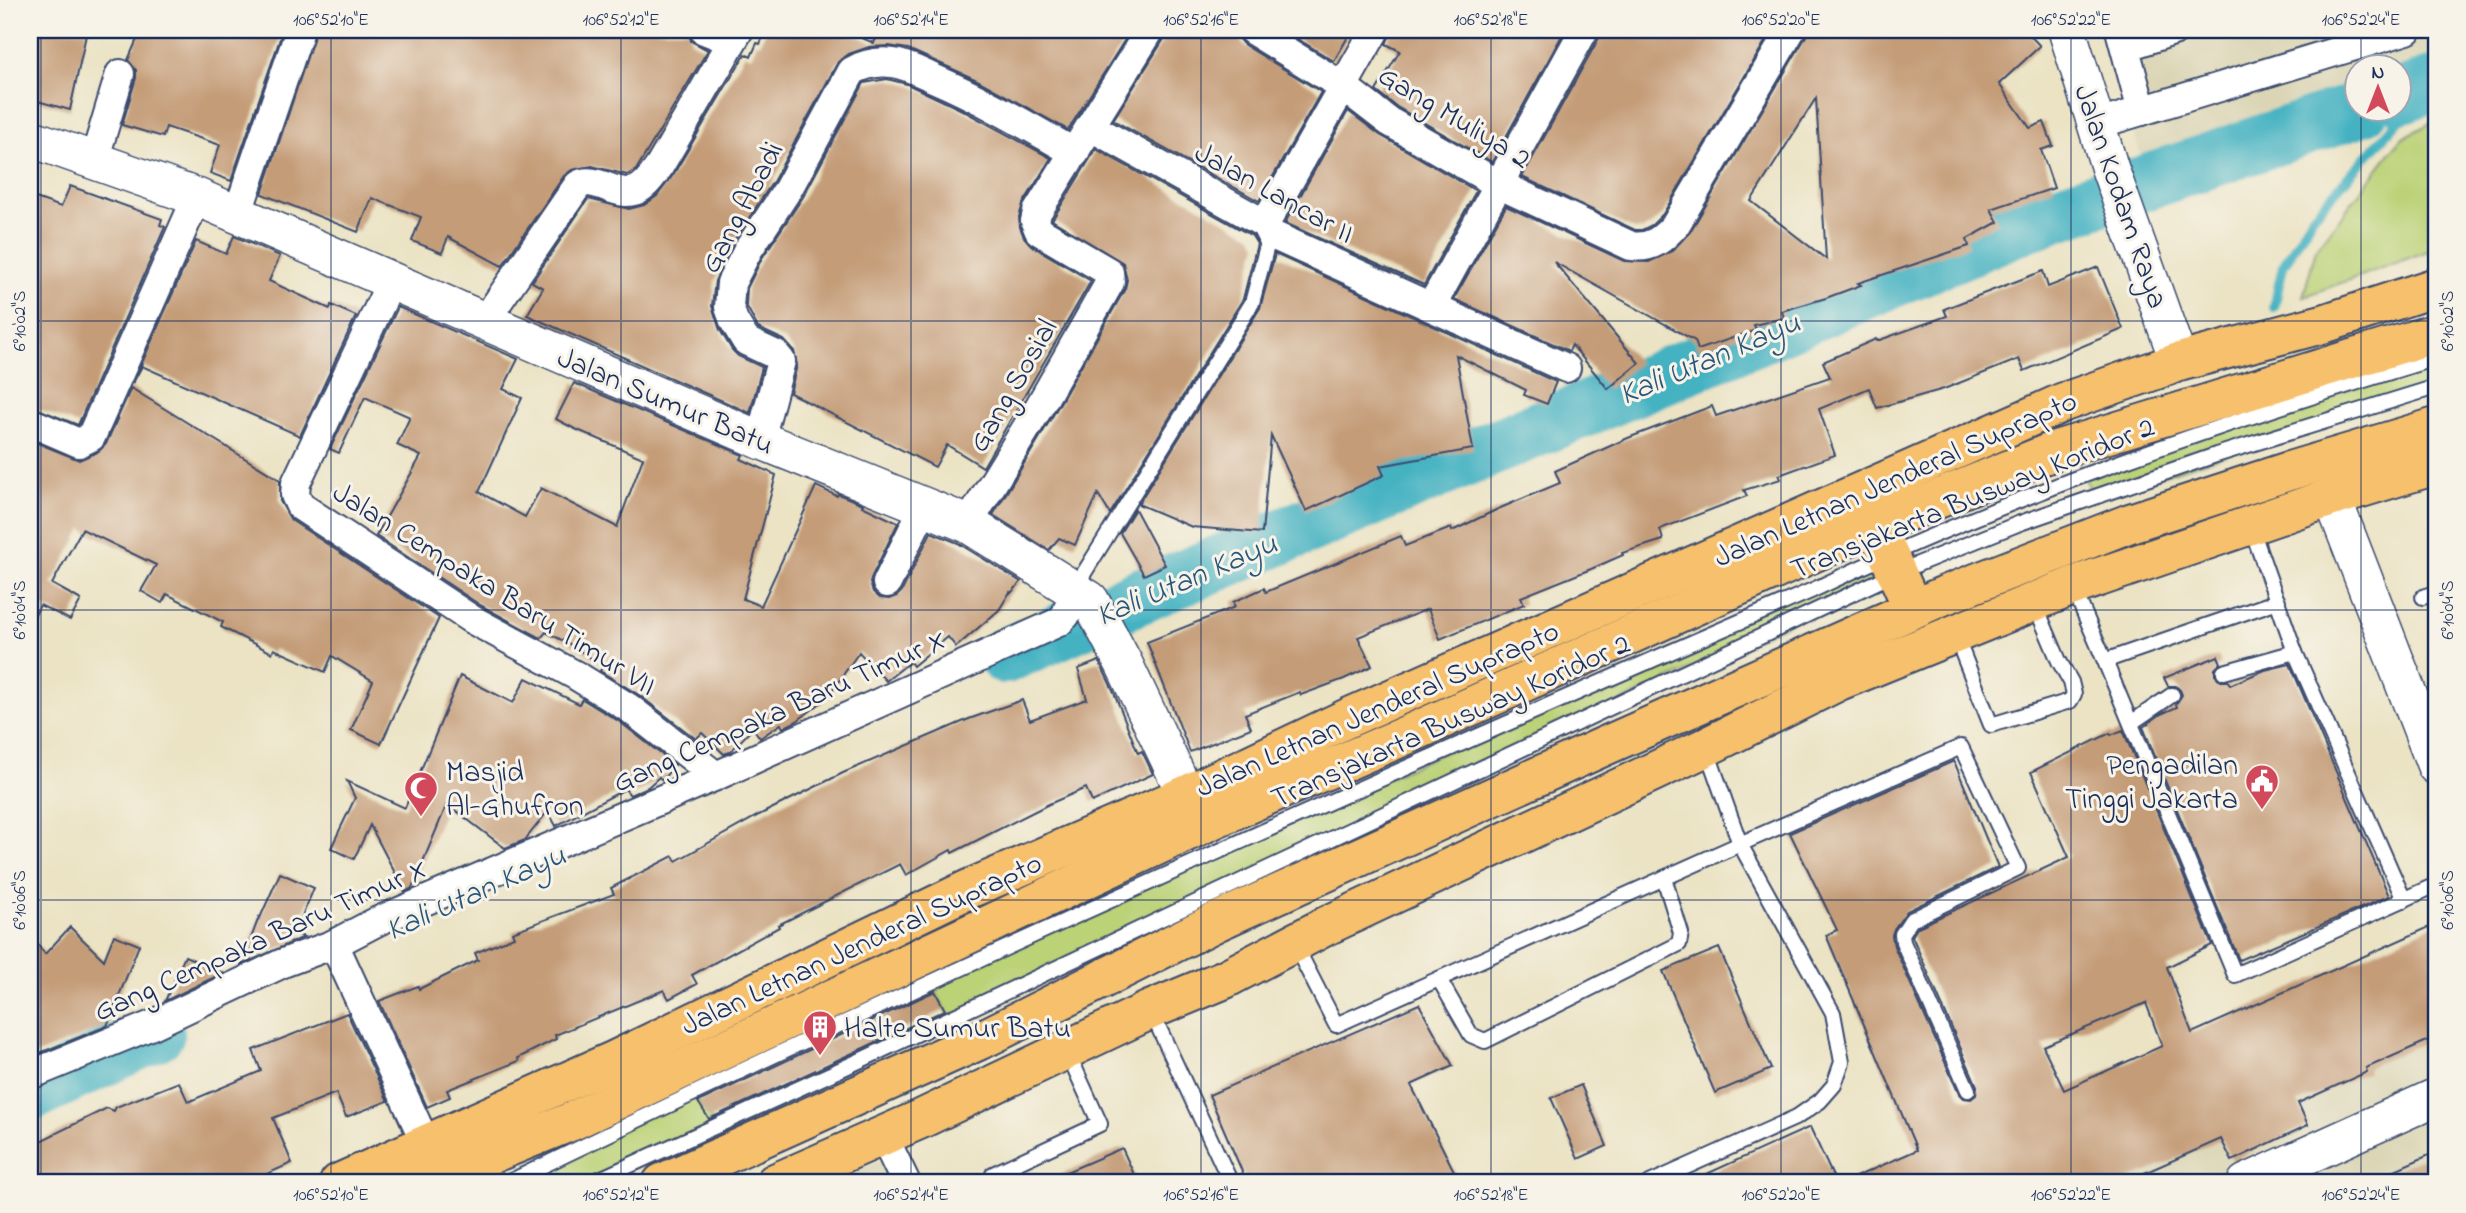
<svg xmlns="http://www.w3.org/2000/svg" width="2466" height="1213" font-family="'Indie Flower',sans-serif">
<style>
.built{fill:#dbd5b6}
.green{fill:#bbd277;stroke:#6b806a;stroke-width:2}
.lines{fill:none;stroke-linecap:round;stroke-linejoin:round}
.stream{stroke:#45b2c2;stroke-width:10}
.river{stroke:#45b2c2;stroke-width:56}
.building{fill:#c49c78;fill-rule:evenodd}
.service-casing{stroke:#3a4a6d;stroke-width:18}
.minor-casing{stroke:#3a4a6d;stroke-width:32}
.tertiary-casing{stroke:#3a4a6d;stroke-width:40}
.primary-casing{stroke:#3a4a6d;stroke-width:42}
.service{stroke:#fff;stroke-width:14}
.minor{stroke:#fff;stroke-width:28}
.tertiary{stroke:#fff;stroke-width:37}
.primary{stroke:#f7c06c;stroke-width:38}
.ticks{fill:none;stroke:#1b2f5e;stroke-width:2;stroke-opacity:0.45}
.labels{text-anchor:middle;stroke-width:6;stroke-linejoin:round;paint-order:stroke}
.street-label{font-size:30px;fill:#1b2f5e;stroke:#f7f3e8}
.poi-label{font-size:30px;fill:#1b2f5e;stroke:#f7f3e8;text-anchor:start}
.water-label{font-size:32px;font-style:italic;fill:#28567c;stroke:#f7f3e8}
.neatline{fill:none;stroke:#1b2f5e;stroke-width:2.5}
.ticks-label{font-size:18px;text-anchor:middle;fill:#1b2f5e}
</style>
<rect width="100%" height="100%" fill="#f7f3e8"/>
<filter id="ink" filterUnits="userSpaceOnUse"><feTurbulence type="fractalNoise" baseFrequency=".0143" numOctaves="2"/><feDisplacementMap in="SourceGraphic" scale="14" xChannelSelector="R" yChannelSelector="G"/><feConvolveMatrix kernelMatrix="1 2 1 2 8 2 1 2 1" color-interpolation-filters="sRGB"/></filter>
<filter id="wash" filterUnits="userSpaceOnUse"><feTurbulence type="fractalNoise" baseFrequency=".00686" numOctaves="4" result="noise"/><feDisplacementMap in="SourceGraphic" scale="28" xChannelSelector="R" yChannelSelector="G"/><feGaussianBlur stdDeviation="1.57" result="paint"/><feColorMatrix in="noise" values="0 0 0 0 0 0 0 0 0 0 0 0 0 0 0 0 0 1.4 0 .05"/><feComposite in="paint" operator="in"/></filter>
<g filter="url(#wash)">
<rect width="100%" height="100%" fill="#ebe3c4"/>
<g class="built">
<path d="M 2100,30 L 2436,30 L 2436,67 L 2400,80 L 2400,66 L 2358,66 L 2357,95 L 2146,171 Z"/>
<path d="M 2436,973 L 2436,1183 L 1950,1183 L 2297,1023 Z"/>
<path d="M 880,1160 L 891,1183 L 829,1183 Z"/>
</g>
<g class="green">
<path d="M 2436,120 L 2436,248 L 2303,297 L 2316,249 L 2401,139 Z"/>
<path d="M 2436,360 L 2436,387 L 2094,497 L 2084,476 Z"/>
<path d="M 1889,553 L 1898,572 L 949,1018 L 931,982 Z"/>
<path d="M 692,1093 L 715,1126 L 591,1183 L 507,1183 Z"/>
</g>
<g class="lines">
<path class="stream" d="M 2274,307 L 2283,266 L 2313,216 L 2431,85"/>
<g class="river">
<path d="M 2400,96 L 2436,83"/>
<path d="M 1005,656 L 1140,596 L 2026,224 L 2362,108"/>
<path d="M 30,1094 L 157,1033"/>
</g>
</g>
<g id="blocks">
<g class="building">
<path d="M 30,30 L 87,30 L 70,110 L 30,99 Z"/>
<path d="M 141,30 L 283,30 L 231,181 L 210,173 L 220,145 L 166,127 L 163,137 L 122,125 L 136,78 L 136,70 L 128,60 Z"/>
<path d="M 316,30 L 688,30 L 691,41 L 708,50 L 636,170 L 627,175 L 592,166 L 572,170 L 564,176 L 502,266 L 448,237 L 442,253 L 412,241 L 421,217 L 372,198 L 358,232 L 262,194 Z"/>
<path d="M 766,30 L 842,30 L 874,43 L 880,30 L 1131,30 L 1068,130 L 977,80 L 908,49 L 889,46 L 869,47 L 849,54 L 838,62 L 774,180 L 733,242 L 715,281 L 712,306 L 720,330 L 732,350 L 738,356 L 762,367 L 750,413 L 527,315 L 543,288 L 532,282 L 588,199 L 629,209 L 644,205 L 657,196 L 673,175 L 745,54 L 751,57 L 757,43 L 760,44 Z"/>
<path d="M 1167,30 L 1235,30 L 1237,37 L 1243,44 L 1321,92 L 1259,201 L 1113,120 L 1164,39 Z"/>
<path d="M 1283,30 L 1352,30 L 1334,61 Z"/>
<path d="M 1392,30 L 1565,30 L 1492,162 L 1397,107 L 1376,91 L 1400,51 L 1386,44 Z"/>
<path d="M 1601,30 L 1772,30 L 1663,214 L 1652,225 L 1642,230 L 1635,230 L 1522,177 L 1599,38 Z"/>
<path d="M 1808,30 L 2025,30 L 2040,46 L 1999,84 L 2030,128 L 2044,122 L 2053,146 L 2041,150 L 2054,188 L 1991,209 L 1998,222 L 1967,239 L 1969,246 L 1858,283 L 1861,285 L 1826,298 L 1782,311 L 1784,318 L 1754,325 L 1756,330 L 1698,350 L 1695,341 L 1554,262 L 1639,363 L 1608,389 L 1572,345 L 1569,351 L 1454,299 L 1506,206 L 1624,261 L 1649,262 L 1672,251 L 1690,232 L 1805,38 ZM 1816,98 L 1826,259 L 1751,201 Z"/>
<path d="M 887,79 L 907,84 L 962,110 L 1051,158 L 1023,204 L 1019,217 L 1020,227 L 1024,237 L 1031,245 L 1091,281 L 983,467 L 947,445 L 935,467 L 790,393 L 797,365 L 794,351 L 784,340 L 758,328 L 746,305 L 747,288 L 762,258 L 803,197 L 864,83 Z"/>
<path d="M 1348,111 L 1380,135 L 1476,191 L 1424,285 L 1285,223 Z"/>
<path d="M 1096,149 L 1252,236 L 1257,244 L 1243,299 L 1110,514 L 1098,494 L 1075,545 L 1059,538 L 1049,550 L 993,515 L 1052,417 L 1125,289 L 1127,280 L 1123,263 L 1052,220 Z"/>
<path d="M 70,186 L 162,219 L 160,225 L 165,227 L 78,425 L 30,406 L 30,196 L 61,207 Z"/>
<path d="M 234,236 L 280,256 L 269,281 L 330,309 L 331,305 L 356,316 L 300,436 L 142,366 L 133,383 L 196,241 L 226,254 Z"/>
<path d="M 1275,254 L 1556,382 L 1547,404 L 1524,395 L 1526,390 L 1456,355 L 1473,449 L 1380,466 L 1384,475 L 1306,511 L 1271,435 L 1262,533 L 1192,527 L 1138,504 L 1260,308 Z"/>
<path d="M 2098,267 L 2123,329 L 2024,371 L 2019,359 L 1944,389 L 1877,408 L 1869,388 L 1819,409 L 1835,455 L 1779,475 L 1781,479 L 1744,490 L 1747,496 L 1660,529 L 1663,540 L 1622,553 L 1623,555 L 1591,569 L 1521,597 L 1524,604 L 1440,639 L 1428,609 L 1358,637 L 1372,666 L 1344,679 L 1301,695 L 1300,692 L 1245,714 L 1251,728 L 1190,752 L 1147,642 L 1235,607 L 1233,602 L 1264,588 L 1266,592 L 1401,536 L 1405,546 L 1451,528 L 1452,531 L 1498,509 L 1560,483 L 1555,471 L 1628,438 L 1712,406 L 1716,416 L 1830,377 L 1823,362 L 1876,339 L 1877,341 L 1947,316 L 1944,309 L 1980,295 L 2043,271 L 2048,287 Z"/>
<path d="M 398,307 L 518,359 L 503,389 L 522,398 L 479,492 L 525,517 L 541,488 L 617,527 L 643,458 L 573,428 L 556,419 L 574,383 L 743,455 L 741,459 L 776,475 L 743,599 L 761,606 L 816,486 L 837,496 L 838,494 L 863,504 L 862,506 L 898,523 L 872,576 L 870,583 L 873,592 L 880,598 L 889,599 L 897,596 L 902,591 L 931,532 L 958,543 L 1021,582 L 1011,593 L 1010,592 L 999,610 L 956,647 L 948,637 L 913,666 L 910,662 L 886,681 L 859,652 L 827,698 L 797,721 L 783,728 L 781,724 L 760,738 L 753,728 L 730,752 L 724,754 L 702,733 L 696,739 L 639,695 L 600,671 L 603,666 L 568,643 L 546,632 L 541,638 L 480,605 L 376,536 L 421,456 L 397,445 L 410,417 L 365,397 L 339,453 L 330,449 Z"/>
<path d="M 131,388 L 280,480 L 280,501 L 291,520 L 439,618 L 381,744 L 351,730 L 373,681 L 332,656 L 325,672 L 274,649 L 272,653 L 221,627 L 223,622 L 167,594 L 162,603 L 141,591 L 156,565 L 82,529 L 52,584 L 81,600 L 70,620 L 40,605 L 30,625 L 30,440 L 79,460 L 98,452 L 106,444 Z"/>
<path d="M 1135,509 L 1165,565 L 1144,575 L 1120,533 Z"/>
<path d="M 2218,656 L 2221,663 L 2215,669 L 2215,675 L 2221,681 L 2228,681 L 2230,685 L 2265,670 L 2290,664 L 2389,896 L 2239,960 L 2143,727 L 2161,714 L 2177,707 L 2176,704 L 2182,695 L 2180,690 L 2176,686 L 2168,686 L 2164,678 Z"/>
<path d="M 1099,661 L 1113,690 L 1138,753 L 1142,751 L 1153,774 L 1092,802 L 1086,788 L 1049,804 L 952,853 L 951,850 L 906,875 L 900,864 L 778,925 L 779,927 L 692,975 L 697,984 L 669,999 L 664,990 L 555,1035 L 556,1039 L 518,1058 L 519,1061 L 447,1090 L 450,1097 L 427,1107 L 379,1001 L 418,986 L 419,989 L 478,960 L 475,953 L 514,937 L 512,932 L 614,894 L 611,888 L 673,856 L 676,861 L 759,815 L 843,773 L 969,719 L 1022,700 L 1030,720 L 1087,699 L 1078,669 Z"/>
<path d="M 460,676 L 513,703 L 526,678 L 579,704 L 582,699 L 620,722 L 675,765 L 662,780 L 659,777 L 648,787 L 630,795 L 625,789 L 556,826 L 548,811 L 525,840 L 505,848 L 447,804 L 412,888 L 405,892 L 370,825 L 354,859 L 331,848 L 355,798 L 347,781 L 405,808 Z"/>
<path d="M 2123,730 L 2212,945 L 2167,967 L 2192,1033 L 2436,924 L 2436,1037 L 2366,1068 L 2367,1072 L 2298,1103 L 2308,1125 L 2232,1161 L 2221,1139 L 2122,1183 L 1842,1183 L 1917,1150 L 1826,935 L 1837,930 L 1790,833 L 1954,761 L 1998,867 L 1907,911 L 1894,929 L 1892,935 L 1894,946 L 1959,1094 L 1963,1098 L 1971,1099 L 1976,1095 L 1977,1086 L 1912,936 L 1918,927 L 2069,857 L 2031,772 L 2110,733 L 2111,735 ZM 2146,1003 L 2162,1046 L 2064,1090 L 2043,1046 Z"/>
<path d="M 280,873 L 314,888 L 295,933 L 304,937 L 241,965 L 259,917 L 260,918 Z"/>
<path d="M 70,927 L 104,960 L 114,935 L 139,945 L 107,1026 L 30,1057 L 30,935 L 45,954 Z"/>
<path d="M 1719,948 L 1771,1069 L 1715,1093 L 1663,971 Z"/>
<path d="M 185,956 L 223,973 L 165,1001 Z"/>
<path d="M 935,991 L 945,1010 L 855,1052 L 709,1119 L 698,1102 Z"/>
<path d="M 1419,1004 L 1453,1066 L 1411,1085 L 1460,1183 L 1247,1183 L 1209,1095 Z"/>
<path d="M 347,1013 L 388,1101 L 346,1117 L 336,1093 L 273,1118 L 292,1163 L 246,1183 L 30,1183 L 30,1146 L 107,1108 L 114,1111 L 116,1107 L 179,1082 L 188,1102 L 261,1071 L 253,1050 Z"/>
<path d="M 1581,1085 L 1607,1146 L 1578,1159 L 1551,1098 Z"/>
<path d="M 1810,1127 L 1836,1183 L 1687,1183 Z"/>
<path d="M 1122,1148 L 1138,1183 L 1041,1183 Z"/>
<path d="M 2436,1152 L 2436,1183 L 2365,1183 Z"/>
</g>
</g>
</g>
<g filter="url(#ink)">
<use href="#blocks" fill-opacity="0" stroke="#3a4a6d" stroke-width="2"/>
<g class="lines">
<g class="service-casing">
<g id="service">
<path d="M 2251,527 L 2295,652 L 2404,900"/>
<path d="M 2073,587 L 2107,666"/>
<path d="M 1074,589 L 1252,303 L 1270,234"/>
<path d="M 2423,597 L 2436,593"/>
<path d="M 2278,601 L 2110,659 L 2107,666 L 2235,975 L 2436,885"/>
<path d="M 1955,634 L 1991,725 L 2070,701 L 2074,694 L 2071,682 L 2059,661 L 2034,602"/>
<path d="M 2224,672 L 2295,652"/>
<path d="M 2131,723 L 2172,695"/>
<path d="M 1295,945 L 1336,1025 L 1740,844 L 1961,747 L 2018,868 L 1911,920 L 1902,934 L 1903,942 L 1968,1090"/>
<path d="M 1439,979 L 1471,1035 L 1485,1041 L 1679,944 L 1681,933 L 1664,878"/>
<path d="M 1151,1011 L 1231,1183"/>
<path d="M 993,1174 L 1100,1124 L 1067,1051"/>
<path d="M 507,1183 C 937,974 1374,780 1813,590 C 2012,494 2225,422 2436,358"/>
<path d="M 591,1183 L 859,1061 L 1898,572 L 2020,523 L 2216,455 L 2436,387"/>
<path d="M 1650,1183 L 1797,1117 L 1820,1101 L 1834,1085 L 1842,1062 L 1833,1013 L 1740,844 L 1706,748"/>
</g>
</g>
<g class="minor-casing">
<g id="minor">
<path d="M 704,30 L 732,41"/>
<path d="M 1252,30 L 1344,87 L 1388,121 L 1498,184 L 1631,246 C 1652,249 1663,239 1676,224 L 1791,30"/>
<path d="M 2120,30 L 2142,111"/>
<path d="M 2125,47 L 2176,30"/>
<path d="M 2095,125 L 2407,30"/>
<path d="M 1091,127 L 1265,224 L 1270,234 L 1566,368"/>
<path d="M 94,161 L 120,74"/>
<path d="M 237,215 L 300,30"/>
<path d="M 1265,224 L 1375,30"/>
<path d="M 391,282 L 296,483 L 295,495 L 300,506 L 471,619 L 577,676 L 629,708 L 716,776"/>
<path d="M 1431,307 L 1584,30"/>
<path d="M 484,322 L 578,185 C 596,175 615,197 634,191 C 645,188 653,175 659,167 L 739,30"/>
<path d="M 30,422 L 79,443 L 91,437 L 197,197"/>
<path d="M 760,440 L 781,361 L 776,355 L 746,341 L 734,321 L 729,307 L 731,283 L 748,250 L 788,189 L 852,71 C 864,64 878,61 893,63 C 907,65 920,72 933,78 C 982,99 1028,126 1075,153"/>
<path d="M 968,524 L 1038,409 L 1110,282 L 1109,272 L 1039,231 L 1035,221 L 1037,212 L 1150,30"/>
<path d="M 887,583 L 924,507"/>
<path d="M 334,944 L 426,1144"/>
<path d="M 30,1075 L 152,1025 L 283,963 L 334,944 L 378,921 L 716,776 L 1059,622 L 1066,615 L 1074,589"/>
<path d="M 883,1135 L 906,1183"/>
</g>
</g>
<g class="tertiary-casing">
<g id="tertiary">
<path d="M 2067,30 L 2110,169 L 2179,362"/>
<path d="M 30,138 L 197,197 L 760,440 L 968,524 L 1090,600 L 1124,664 L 1186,795"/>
<path d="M 2332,497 L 2436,766"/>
<path d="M 2246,1183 L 2436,1097"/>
</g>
</g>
<g class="primary-casing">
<g id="primary">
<path d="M 1875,525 L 1913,609"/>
<path d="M 339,1183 L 615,1060 L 971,888 L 1186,795 L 1350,717 L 2064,402 L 2179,362 L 2326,323 L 2436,287"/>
<path d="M 420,1183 L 570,1122 L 1218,817 L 1418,730 L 1875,525 L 2056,450 L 2436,333"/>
<path d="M 662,1183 L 989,1036 L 1218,921 L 1607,745 L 1945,595 L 2130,523 L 2289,471 L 2436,427"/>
<path d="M 775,1183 L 921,1119 L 1150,1010 L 1225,979 L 1326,926 L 1706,747 L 1839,681 L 2073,586 L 2332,497 L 2436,465"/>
</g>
</g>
<use href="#service" class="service"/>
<use href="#minor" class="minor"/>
<use href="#tertiary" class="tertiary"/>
<use href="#primary" class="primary"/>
</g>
</g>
<path class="ticks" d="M 41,30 L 41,1183M 331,30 L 331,1183M 621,30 L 621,1183M 911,30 L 911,1183M 1201,30 L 1201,1183M 1491,30 L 1491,1183M 1781,30 L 1781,1183M 2071,30 L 2071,1183M 2361,30 L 2361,66M 30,31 L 2436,31M 2361,108 L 2361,1183M 30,321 L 2436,321M 30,610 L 2436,610M 30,900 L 2436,900"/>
<defs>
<g id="civic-pin" transform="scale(1.75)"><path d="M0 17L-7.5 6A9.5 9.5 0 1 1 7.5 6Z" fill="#d1495b" stroke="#f7f3e8"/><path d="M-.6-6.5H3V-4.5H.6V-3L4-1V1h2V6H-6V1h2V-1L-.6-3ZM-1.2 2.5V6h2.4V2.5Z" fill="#fff"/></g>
<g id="mosque-pin" transform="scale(1.75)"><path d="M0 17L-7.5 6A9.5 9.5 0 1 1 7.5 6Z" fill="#d1495b" stroke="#f7f3e8"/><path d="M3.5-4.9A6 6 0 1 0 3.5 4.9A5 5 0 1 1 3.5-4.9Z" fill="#fff"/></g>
<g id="building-pin" transform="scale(1.75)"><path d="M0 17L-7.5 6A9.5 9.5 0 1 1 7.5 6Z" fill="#d1495b" stroke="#f7f3e8"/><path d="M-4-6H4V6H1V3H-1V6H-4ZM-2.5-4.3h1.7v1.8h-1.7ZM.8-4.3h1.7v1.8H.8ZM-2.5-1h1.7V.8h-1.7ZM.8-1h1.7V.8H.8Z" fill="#fff"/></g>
</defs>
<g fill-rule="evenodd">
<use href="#civic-pin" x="2262" y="781"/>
<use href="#mosque-pin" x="421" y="788"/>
<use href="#building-pin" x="820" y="1027"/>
</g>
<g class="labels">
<g class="street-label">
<text transform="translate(1455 116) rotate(31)" y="10">Gang Muliya 2</text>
<text transform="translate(1275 192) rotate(29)" y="10">Jalan Lancar II</text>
<text transform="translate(2122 196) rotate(71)" y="10">Jalan Kodam Raya</text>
<text transform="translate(741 207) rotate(-62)" y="10">Gang Abadi</text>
<text transform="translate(1012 385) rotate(-60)" y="10">Gang Sosial</text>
<text transform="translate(666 400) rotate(23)" y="10">Jalan Sumur Batu</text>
<text transform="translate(1895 478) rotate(-24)" y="10">Jalan Letnan Jenderal Suprapto</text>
<text transform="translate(1972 497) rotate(-22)" y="10">Transjakarta Busway Koridor 2</text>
<text transform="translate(495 588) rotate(32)" y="10">Jalan Cempaka Baru Timur VII</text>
<text transform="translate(1377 708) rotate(-24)" y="10">Jalan Letnan Jenderal Suprapto</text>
<text transform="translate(779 710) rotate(-24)" y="10">Gang Cempaka Baru Timur X</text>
<text transform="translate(1450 720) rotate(-24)" y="10">Transjakarta Busway Koridor 2</text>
<text transform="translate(260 939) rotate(-24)" y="10">Gang Cempaka Baru Timur X</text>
<text transform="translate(861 943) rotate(-25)" y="10">Jalan Letnan Jenderal Suprapto</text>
</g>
<g class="poi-label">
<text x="2238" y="774" text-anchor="end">Pengadilan<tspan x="2238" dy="34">Tinggi Jakarta</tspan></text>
<text x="446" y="781">Masjid<tspan x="446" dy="34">Al-Ghufron</tspan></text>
<text x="844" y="1037">Halte Sumur Batu</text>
</g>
<g class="water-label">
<text transform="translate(1709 357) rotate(-23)" y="11">Kali Utan Kayu</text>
<text transform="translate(1186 578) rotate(-23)" y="11">Kali Utan Kayu</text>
<text transform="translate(475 891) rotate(-24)" y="11">Kali Utan Kayu</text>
</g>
</g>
<rect width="2466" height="1213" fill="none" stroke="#f7f3e8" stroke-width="77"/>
<g transform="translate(2378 88)"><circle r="33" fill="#f7f3e8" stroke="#9fa5b1" stroke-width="2"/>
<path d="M0-5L12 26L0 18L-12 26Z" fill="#d1495b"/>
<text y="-10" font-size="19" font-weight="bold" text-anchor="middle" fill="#1b2f5e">N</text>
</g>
<rect x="38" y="38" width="2390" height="1136" class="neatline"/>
<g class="ticks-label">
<text x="331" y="25">106°52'10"E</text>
<text x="621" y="25">106°52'12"E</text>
<text x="911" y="25">106°52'14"E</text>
<text x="1201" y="25">106°52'16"E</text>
<text x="1491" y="25">106°52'18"E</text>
<text x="1781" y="25">106°52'20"E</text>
<text x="2071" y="25">106°52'22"E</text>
<text x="2361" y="25">106°52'24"E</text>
<text transform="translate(19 321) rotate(-90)" y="6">6°10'02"S</text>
<text transform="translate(2447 321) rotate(-90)" y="6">6°10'02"S</text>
<text transform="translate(19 610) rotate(-90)" y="6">6°10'04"S</text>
<text transform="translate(2447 610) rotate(-90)" y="6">6°10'04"S</text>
<text transform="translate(19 900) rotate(-90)" y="6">6°10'06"S</text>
<text transform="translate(2447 900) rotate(-90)" y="6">6°10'06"S</text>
<text x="331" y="1200">106°52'10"E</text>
<text x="621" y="1200">106°52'12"E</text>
<text x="911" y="1200">106°52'14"E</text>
<text x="1201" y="1200">106°52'16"E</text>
<text x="1491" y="1200">106°52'18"E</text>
<text x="1781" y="1200">106°52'20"E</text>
<text x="2071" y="1200">106°52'22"E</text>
<text x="2361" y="1200">106°52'24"E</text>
</g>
</svg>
